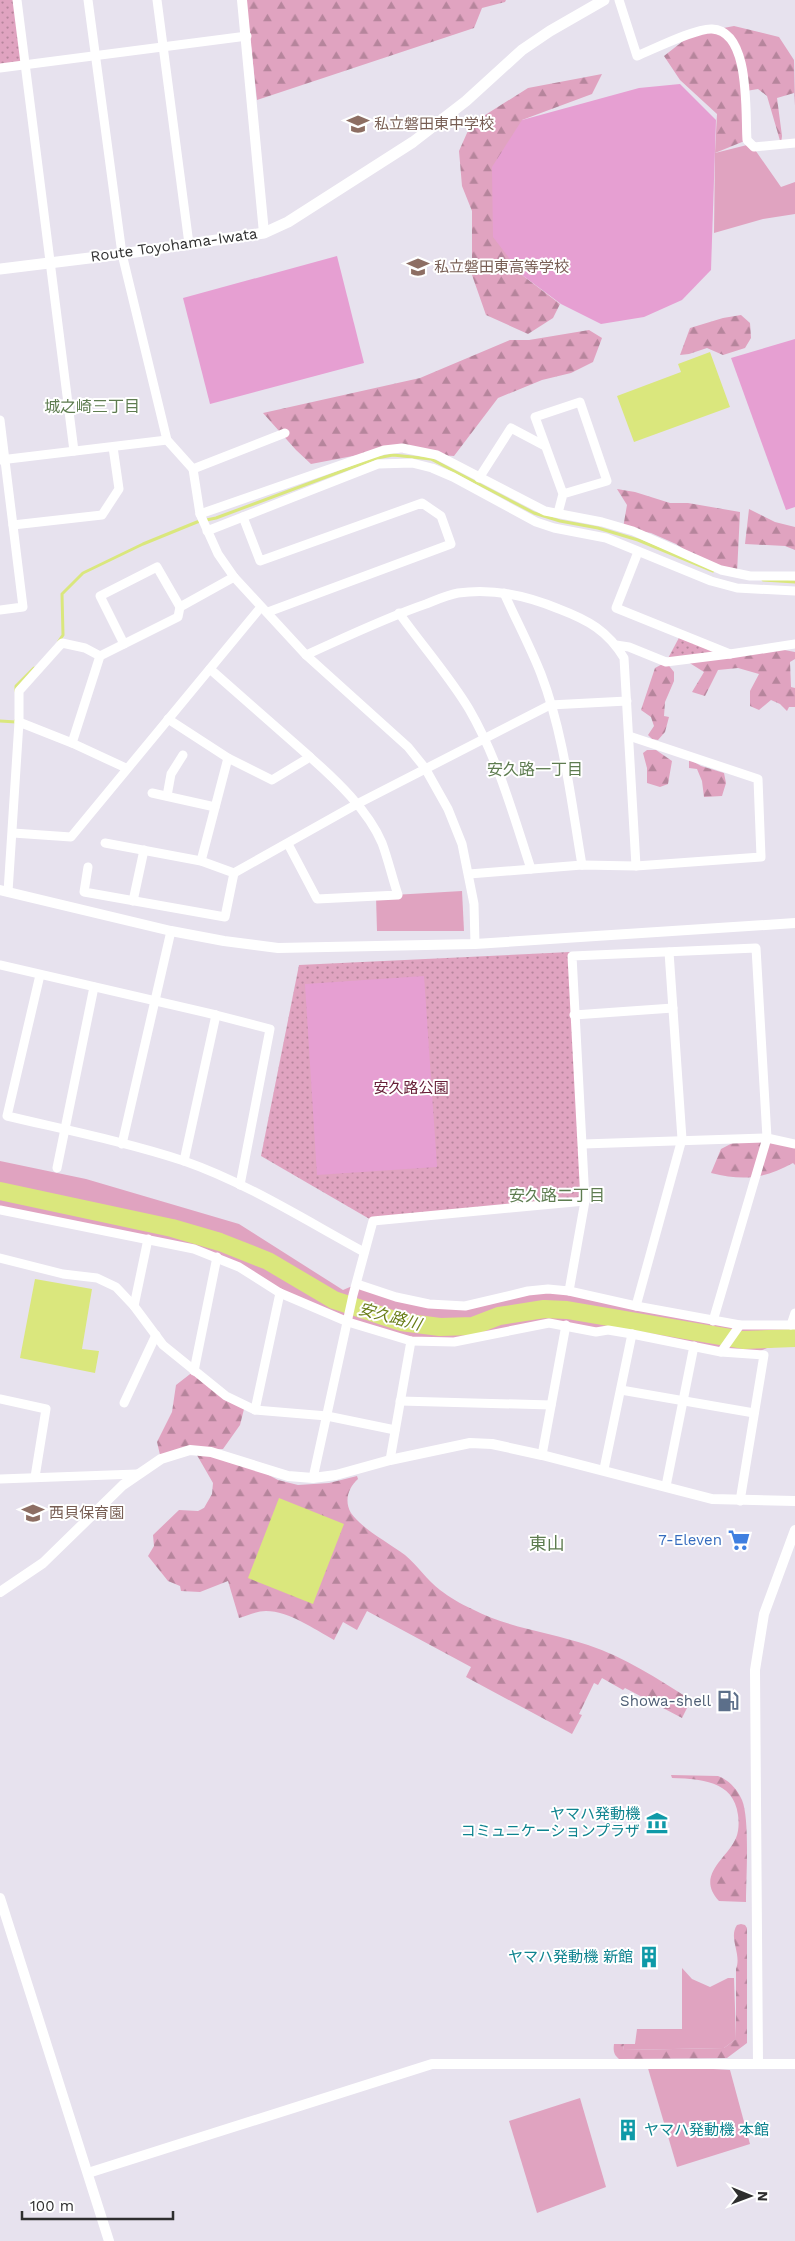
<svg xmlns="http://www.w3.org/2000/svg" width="795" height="2241" font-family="'Work Sans','Noto Sans JP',sans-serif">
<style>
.grass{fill:#e0a3c0}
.forest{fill:url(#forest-firs)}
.park{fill:url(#park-dots)}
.pitch{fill:#e69fd2}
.water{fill:#dae77d}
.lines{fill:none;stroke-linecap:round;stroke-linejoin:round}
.stream{stroke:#dae77d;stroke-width:3}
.river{stroke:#dae77d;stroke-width:18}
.minor{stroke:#fff;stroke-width:9}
.tertiary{stroke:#fff;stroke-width:10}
.secondary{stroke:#fff;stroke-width:11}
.labels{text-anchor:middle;stroke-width:4;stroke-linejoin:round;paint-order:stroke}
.education-label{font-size:15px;fill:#785e54;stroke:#fff;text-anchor:start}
.street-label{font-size:15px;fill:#2e2e2e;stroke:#fff}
.park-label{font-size:15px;fill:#682139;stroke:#fff}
.shop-label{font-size:15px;fill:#366cbe;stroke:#fff;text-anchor:end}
.service-label{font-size:15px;fill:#4e5e75;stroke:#fff;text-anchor:end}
.culture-label{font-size:15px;fill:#0d838f;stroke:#fff;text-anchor:end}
.neighbourhood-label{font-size:16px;fill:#5e7c50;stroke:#fff}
.water-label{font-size:16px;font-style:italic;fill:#687d16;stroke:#fff}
.quarter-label{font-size:18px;fill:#5e7c50;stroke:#fff}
</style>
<defs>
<pattern id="forest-firs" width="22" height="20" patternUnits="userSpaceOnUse" patternTransform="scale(1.25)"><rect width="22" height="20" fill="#e0a3c0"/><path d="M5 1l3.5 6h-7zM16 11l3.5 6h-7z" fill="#b6859c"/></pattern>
<pattern id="park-dots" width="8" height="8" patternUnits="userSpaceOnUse" patternTransform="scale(1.25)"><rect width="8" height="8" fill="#e0a3c0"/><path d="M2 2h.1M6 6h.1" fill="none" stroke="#b6859c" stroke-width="1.8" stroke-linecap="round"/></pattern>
</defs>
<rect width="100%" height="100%" fill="#e7e2ee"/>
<g class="grass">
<path d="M 751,144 L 781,187 L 795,182 L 795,214 L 763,219 L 714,233 L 715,153 Z"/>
<path d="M 462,891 L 464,931 L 377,931 L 376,896 Z"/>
<path d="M 0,1161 L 86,1179 L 239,1224 L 343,1290 L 357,1284 L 429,1304 L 465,1306 L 553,1289 L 707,1320 L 795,1324 L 795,1344 L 767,1348 L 753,1354 L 544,1323 L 479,1337 L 411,1341 L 280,1293 L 224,1259 L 0,1209 Z"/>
<path d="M 682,1968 L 692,1979 L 710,1987 L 728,1978 L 734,1978 L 736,2039 L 724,2048 L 623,2050 L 624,2044 L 635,2044 L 637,2029 L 682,2029 Z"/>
<path d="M 647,2065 L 730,2070 L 750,2144 L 677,2167 Z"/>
<path d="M 580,2098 L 606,2187 L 537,2213 L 509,2121 Z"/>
</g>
<g class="forest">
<path d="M 246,0 L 506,0 L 505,2 L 482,8 L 474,28 L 257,100 Z"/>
<path d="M 734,26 L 779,37 L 794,60 L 795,106 L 794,93 L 777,98 L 782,136 L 781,144 L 767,96 L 758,89 L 746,91 L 747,140 L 715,153 L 717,114 L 680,80 L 664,56 L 692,34 Z"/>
<path d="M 602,74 L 592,94 L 522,120 L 522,275 L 560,304 L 553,318 L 528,334 L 486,315 L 472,275 L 472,211 L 462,186 L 459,151 L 471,124 L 528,88 Z"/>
<path d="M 741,315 L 750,323 L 751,338 L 745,348 L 723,355 L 707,348 L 689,354 L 680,355 L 690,328 L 723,318 Z"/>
<path d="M 589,330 L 602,338 L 593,362 L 571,373 L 542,380 L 498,398 L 454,456 L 379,451 L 311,464 L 296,450 L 263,413 L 420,378 L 510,340 L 529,340 Z"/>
<path d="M 617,489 L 635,492 L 670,503 L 688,503 L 740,512 L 737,573 L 705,563 L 676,544 L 651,533 L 623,528 L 627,505 Z"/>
<path d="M 749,509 L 775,522 L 795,527 L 795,550 L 785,546 L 745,544 Z"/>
<path d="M 779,649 L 795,652 L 795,659 L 790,662 L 791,687 L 795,688 L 795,707 L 789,707 L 787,711 L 780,704 L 771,700 L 759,710 L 750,706 L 750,691 L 759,674 L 738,668 L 718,670 L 705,696 L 692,692 L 704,672 L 688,662 Z"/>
<path d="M 666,662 L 674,672 L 674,681 L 665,702 L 664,716 L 669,717 L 665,732 L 658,740 L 652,739 L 648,735 L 654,726 L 651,717 L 641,710 L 655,668 Z"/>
<path d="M 647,750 L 656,750 L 672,761 L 668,784 L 660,787 L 647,783 L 647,768 L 643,753 Z"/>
<path d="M 689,759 L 701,766 L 724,773 L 726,783 L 722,796 L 704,797 L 702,781 L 697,769 L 689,768 Z"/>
<path d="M 742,1138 L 767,1138 L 795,1148 L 795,1165 L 793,1163 C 763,1179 744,1181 711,1173 L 721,1149 Z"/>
<path d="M 194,1371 L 245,1405 L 240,1425 L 223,1449 L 197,1450 L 242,1461 L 278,1480 L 298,1485 L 329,1483 L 357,1476 L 358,1479 C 348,1488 344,1501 351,1513 C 362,1529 389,1543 405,1555 C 417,1565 427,1580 440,1590 C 449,1597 461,1604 472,1609 C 508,1628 550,1632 588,1645 C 625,1657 658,1679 691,1700 L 682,1718 L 625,1688 L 623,1690 L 602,1678 L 598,1685 L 594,1683 L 579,1714 L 582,1715 L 572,1734 L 466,1677 L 471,1667 L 367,1611 L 357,1630 L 343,1622 L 334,1640 C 314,1629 289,1611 266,1611 C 257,1611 248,1615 239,1618 L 228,1581 L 200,1592 L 181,1591 L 180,1586 L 168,1581 L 148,1556 L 154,1546 L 153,1535 L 179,1510 L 198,1511 L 204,1508 L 212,1494 L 213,1483 L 194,1450 L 161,1459 L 157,1442 L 172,1412 L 176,1385 Z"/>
<path d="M 671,1775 L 718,1776 C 729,1780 737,1789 742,1800 C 750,1819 746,1879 746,1902 L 719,1901 C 695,1875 727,1859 736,1838 C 739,1831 739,1822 738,1815 C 734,1780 699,1779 672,1778 Z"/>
<path d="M 741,1924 L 745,1925 L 747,1928 L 747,2043 L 727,2058 L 619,2059 C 614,2055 613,2051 614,2044 L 624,2044 L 623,2050 L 724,2048 L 736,2039 L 736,1969 C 742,1954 728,1938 737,1925 Z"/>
</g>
<g class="park">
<path d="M 0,0 L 17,0 L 25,64 L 0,68 Z"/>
<path d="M 681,634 L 730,654 L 666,662 Z"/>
<path d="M 570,952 L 585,1201 L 373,1221 L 261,1156 L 299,965 Z"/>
</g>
<g class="pitch">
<path d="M 680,84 L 716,120 L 711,270 L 682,300 L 644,317 L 601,324 L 561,304 L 522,275 L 493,237 L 492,167 L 522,120 L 639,88 Z"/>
<path d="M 337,256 L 364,363 L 210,404 L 183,298 Z"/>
<path d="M 795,339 L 795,507 L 786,510 L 731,358 Z"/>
<path d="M 424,976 L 437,1167 L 317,1175 L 305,984 Z"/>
</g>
<g class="water">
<path d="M 710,352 L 730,407 L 634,442 L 617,396 L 681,372 L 678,364 Z"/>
<path d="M 35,1279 L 92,1289 L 82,1349 L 99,1351 L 95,1373 L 20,1358 Z"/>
<path d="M 279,1498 L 344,1524 L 313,1604 L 248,1578 Z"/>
</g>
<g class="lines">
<g class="stream">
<path d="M 763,580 L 795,582"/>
<path d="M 59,641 L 63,635 L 62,594 L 83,573 L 143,544 L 197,522 L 216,518 L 377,458 L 393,455 L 431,459 L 534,513 L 560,521 L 598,528 L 638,540 L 713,571"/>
<path d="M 16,691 L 16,686 L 34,668"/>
<path d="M 0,721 L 16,722 L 16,720"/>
</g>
<path class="river" d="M 0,1191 L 172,1228 L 220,1242 L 268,1261 L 334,1300 L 401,1322 L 440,1327 L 473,1326 L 499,1316 L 544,1309 L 567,1310 L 743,1340 L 795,1338"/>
<g class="minor">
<path d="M 17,0 L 74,451"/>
<path d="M 88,0 L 122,254 L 167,440 L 193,469 L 200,514 L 218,554 L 234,577 L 306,655 L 408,747 L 425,768 L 448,809 L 462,844 L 474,904 L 475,944"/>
<path d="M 157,0 L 189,244"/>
<path d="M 619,0 L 637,56 C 654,49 696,28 712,29 C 751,31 745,113 747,140 L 754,147 L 795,143"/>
<path d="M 0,68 L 247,36"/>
<path d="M 0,420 L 23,607 L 0,610"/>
<path d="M 0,460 L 167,440"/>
<path d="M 193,469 L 285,433"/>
<path d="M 479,478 L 511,428 L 545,446"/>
<path d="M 558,513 L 563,494 L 607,481 L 580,402 L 535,417 L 563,494"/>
<path d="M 200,514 L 384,450 L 402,448 L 437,455 L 545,511 L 602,522 L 633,531 L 721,570 L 750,576 L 795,576"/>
<path d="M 243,517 L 260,561 L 422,503 L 441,516 L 451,544 L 268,612"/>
<path d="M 13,525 L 102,515 L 119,489 L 113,447"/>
<path d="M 207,531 L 378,464 L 412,463 L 432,468 L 453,477 L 536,522 L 554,528 L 606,538 L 711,581 L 737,588 L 795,591"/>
<path d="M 638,552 L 616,608 L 730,654"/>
<path d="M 504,593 C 516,620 530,646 541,674 C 564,734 571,801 582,865"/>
<path d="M 399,613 C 421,644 450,677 469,709 C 498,759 513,814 531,869"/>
<path d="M 124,644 L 100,596 L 157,567 L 180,607"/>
<path d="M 616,645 L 629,647 L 666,662 L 730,654 L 795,644"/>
<path d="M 306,655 C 346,637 385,618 426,604 C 436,600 447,595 458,593 C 492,588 528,596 559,609 C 588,620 608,631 624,658 L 636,866"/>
<path d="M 210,669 L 310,757"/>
<path d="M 168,719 L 228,758 L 272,780 L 310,757 C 336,780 368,810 382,843 C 388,859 392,877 398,895 L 317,899 L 288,844"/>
<path d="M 19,722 L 19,691 L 62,643 L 85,648 L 100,656"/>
<path d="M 72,743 L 126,768"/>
<path d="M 152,793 L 215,807"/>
<path d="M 167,796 L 171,774 L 183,755"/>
<path d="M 13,833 L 71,837 L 261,607"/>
<path d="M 105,843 L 201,861 L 234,873"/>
<path d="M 201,861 L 228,758"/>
<path d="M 88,867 L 84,892 L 225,917 L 234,873 L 357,804 L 550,705 L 627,701"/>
<path d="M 469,874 L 582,865 L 636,866 L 761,857 L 758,779 L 629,736"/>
<path d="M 8,892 L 19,722 L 72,743 L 100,656 L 178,617 L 180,607 L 234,577"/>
<path d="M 133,901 L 144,850"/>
<path d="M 0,965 L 216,1015 L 270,1029 L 240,1185"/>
<path d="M 40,975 L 7,1116 C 66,1130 126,1142 184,1161 C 247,1183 305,1220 364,1252"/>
<path d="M 574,1015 L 673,1008"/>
<path d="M 122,1144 L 171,931"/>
<path d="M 583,1144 L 767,1138 L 795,1144"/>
<path d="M 184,1161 L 216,1015"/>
<path d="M 57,1168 L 94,987"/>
<path d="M 0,1210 L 194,1249 L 239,1267 L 280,1293 L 348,1322 L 411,1341 L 454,1342 L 549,1323 L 596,1332 L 608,1330 L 632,1334"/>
<path d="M 0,1258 L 63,1274 L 97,1278 L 116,1287 L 134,1306 L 163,1345 L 226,1396 L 255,1410 L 327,1416 L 395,1430"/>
<path d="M 357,1284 L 396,1297 L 429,1304 L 465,1306 L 528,1291 L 548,1289 L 569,1291 L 636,1306 L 740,1325 L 795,1325"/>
<path d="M 569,1291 L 585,1201 L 572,956 L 756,948 L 767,1138 L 713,1321"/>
<path d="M 134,1306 L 148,1239"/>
<path d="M 636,1306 L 682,1139 L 669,952"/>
<path d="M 791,1325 L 795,1313"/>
<path d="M 721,1352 L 740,1325"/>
<path d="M 194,1371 L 217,1257"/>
<path d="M 621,1390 L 754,1413"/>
<path d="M 0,1399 L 46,1409 L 35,1477"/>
<path d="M 400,1401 L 551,1405"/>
<path d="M 124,1403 L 156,1335"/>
<path d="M 255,1410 L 280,1293"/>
<path d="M 542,1455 L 566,1325"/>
<path d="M 390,1460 L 411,1341"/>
<path d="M 604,1469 L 632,1334 L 721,1352 L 764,1355 L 740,1501"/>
<path d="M 313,1478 L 353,1295 L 373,1221 L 585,1201"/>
<path d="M 0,1479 L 137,1474"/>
<path d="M 666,1486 L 694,1346"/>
</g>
<g class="tertiary">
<path d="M 242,0 L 264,233"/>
<path d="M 0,890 L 171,931 L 224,941 L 278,948 L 475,944 L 795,923"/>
<path d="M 0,1592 L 43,1563 L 123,1485 L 161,1459 L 190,1450 L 211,1452 L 288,1476 L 313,1478 L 336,1475 L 390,1460 L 470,1443 L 492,1444 L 542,1455 L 712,1499 L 795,1501"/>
<path d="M 0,1898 L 109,2241"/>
<path d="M 758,2064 L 755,1670 L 764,1614 L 795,1530"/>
<path d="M 88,2173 L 432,2064 L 795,2064"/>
</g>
<path class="secondary" d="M 0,269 L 122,254 L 264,233 L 288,222 L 413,142 L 466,101 L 522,50 L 550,31 L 604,0"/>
</g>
<defs>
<g id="school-bare" transform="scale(1.725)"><path d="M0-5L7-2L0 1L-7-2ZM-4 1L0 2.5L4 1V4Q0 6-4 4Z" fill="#8d6e63" stroke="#fff" stroke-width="2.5" paint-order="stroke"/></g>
<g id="supermarket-bare" transform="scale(1.725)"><path d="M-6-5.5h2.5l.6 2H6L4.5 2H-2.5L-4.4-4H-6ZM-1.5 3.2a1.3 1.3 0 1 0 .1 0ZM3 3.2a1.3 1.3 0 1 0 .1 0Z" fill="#3f7fe0" stroke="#fff" stroke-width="2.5" paint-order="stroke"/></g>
<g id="fuel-bare" transform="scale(1.725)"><path d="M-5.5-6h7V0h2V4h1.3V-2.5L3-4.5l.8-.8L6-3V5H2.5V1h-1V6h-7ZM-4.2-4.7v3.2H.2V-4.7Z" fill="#5c6f8a" stroke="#fff" stroke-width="2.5" paint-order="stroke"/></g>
<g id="museum-bare" transform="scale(1.725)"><path d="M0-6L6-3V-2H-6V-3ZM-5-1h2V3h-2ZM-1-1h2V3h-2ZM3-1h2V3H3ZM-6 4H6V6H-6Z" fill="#0f9aa8" stroke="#fff" stroke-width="2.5" paint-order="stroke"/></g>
<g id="building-bare" transform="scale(1.725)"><path d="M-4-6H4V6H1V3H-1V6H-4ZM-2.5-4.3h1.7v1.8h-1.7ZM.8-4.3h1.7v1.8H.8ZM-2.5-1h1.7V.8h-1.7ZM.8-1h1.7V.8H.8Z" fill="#0f9aa8" stroke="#fff" stroke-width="2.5" paint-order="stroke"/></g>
</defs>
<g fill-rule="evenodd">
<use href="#school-bare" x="358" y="124"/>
<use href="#school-bare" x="418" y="267"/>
<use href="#school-bare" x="33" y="1513"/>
<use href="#supermarket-bare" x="739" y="1540"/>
<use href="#fuel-bare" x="728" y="1701"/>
<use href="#museum-bare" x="657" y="1823"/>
<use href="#building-bare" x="649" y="1957"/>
<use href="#building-bare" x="628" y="2130"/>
</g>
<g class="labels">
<g class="education-label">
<text x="374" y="129">私立磐田東中学校</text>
<text x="434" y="272">私立磐田東高等学校</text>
<text x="49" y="1518">西貝保育園</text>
</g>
<g class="street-label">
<text transform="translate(174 245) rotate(-8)" y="5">Route Toyohama-Iwata</text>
</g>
<g class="park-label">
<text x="411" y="1093">安久路公園</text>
</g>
<g class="shop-label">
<text x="722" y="1545">7-Eleven</text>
</g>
<g class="service-label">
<text x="711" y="1706">Showa-shell</text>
</g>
<g class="culture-label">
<text x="640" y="1819">ヤマハ発動機<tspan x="640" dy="17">コミュニケーションプラザ</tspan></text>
<text x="633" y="1962">ヤマハ発動機 新館</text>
<text x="644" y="2135" text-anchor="start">ヤマハ発動機 本館</text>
</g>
<g class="neighbourhood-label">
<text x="92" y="412">城之崎三丁目</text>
<text x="535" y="775">安久路一丁目</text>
<text x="557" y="1201">安久路二丁目</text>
</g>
<g class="water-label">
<text transform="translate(390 1316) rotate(15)" y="6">安久路川</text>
</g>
<g class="quarter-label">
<text x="547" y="1550">東山</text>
</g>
</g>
<g transform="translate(750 2196) rotate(91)" stroke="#ffffff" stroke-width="4" paint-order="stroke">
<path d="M0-4L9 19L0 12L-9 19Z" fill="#2e2e2e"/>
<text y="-8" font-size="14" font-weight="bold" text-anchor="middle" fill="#2e2e2e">N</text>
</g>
<path d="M22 2211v8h151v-8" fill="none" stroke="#2e2e2e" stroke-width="2.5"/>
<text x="30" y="2211" font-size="15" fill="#2e2e2e" stroke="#ffffff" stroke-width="4" paint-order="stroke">100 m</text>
</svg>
